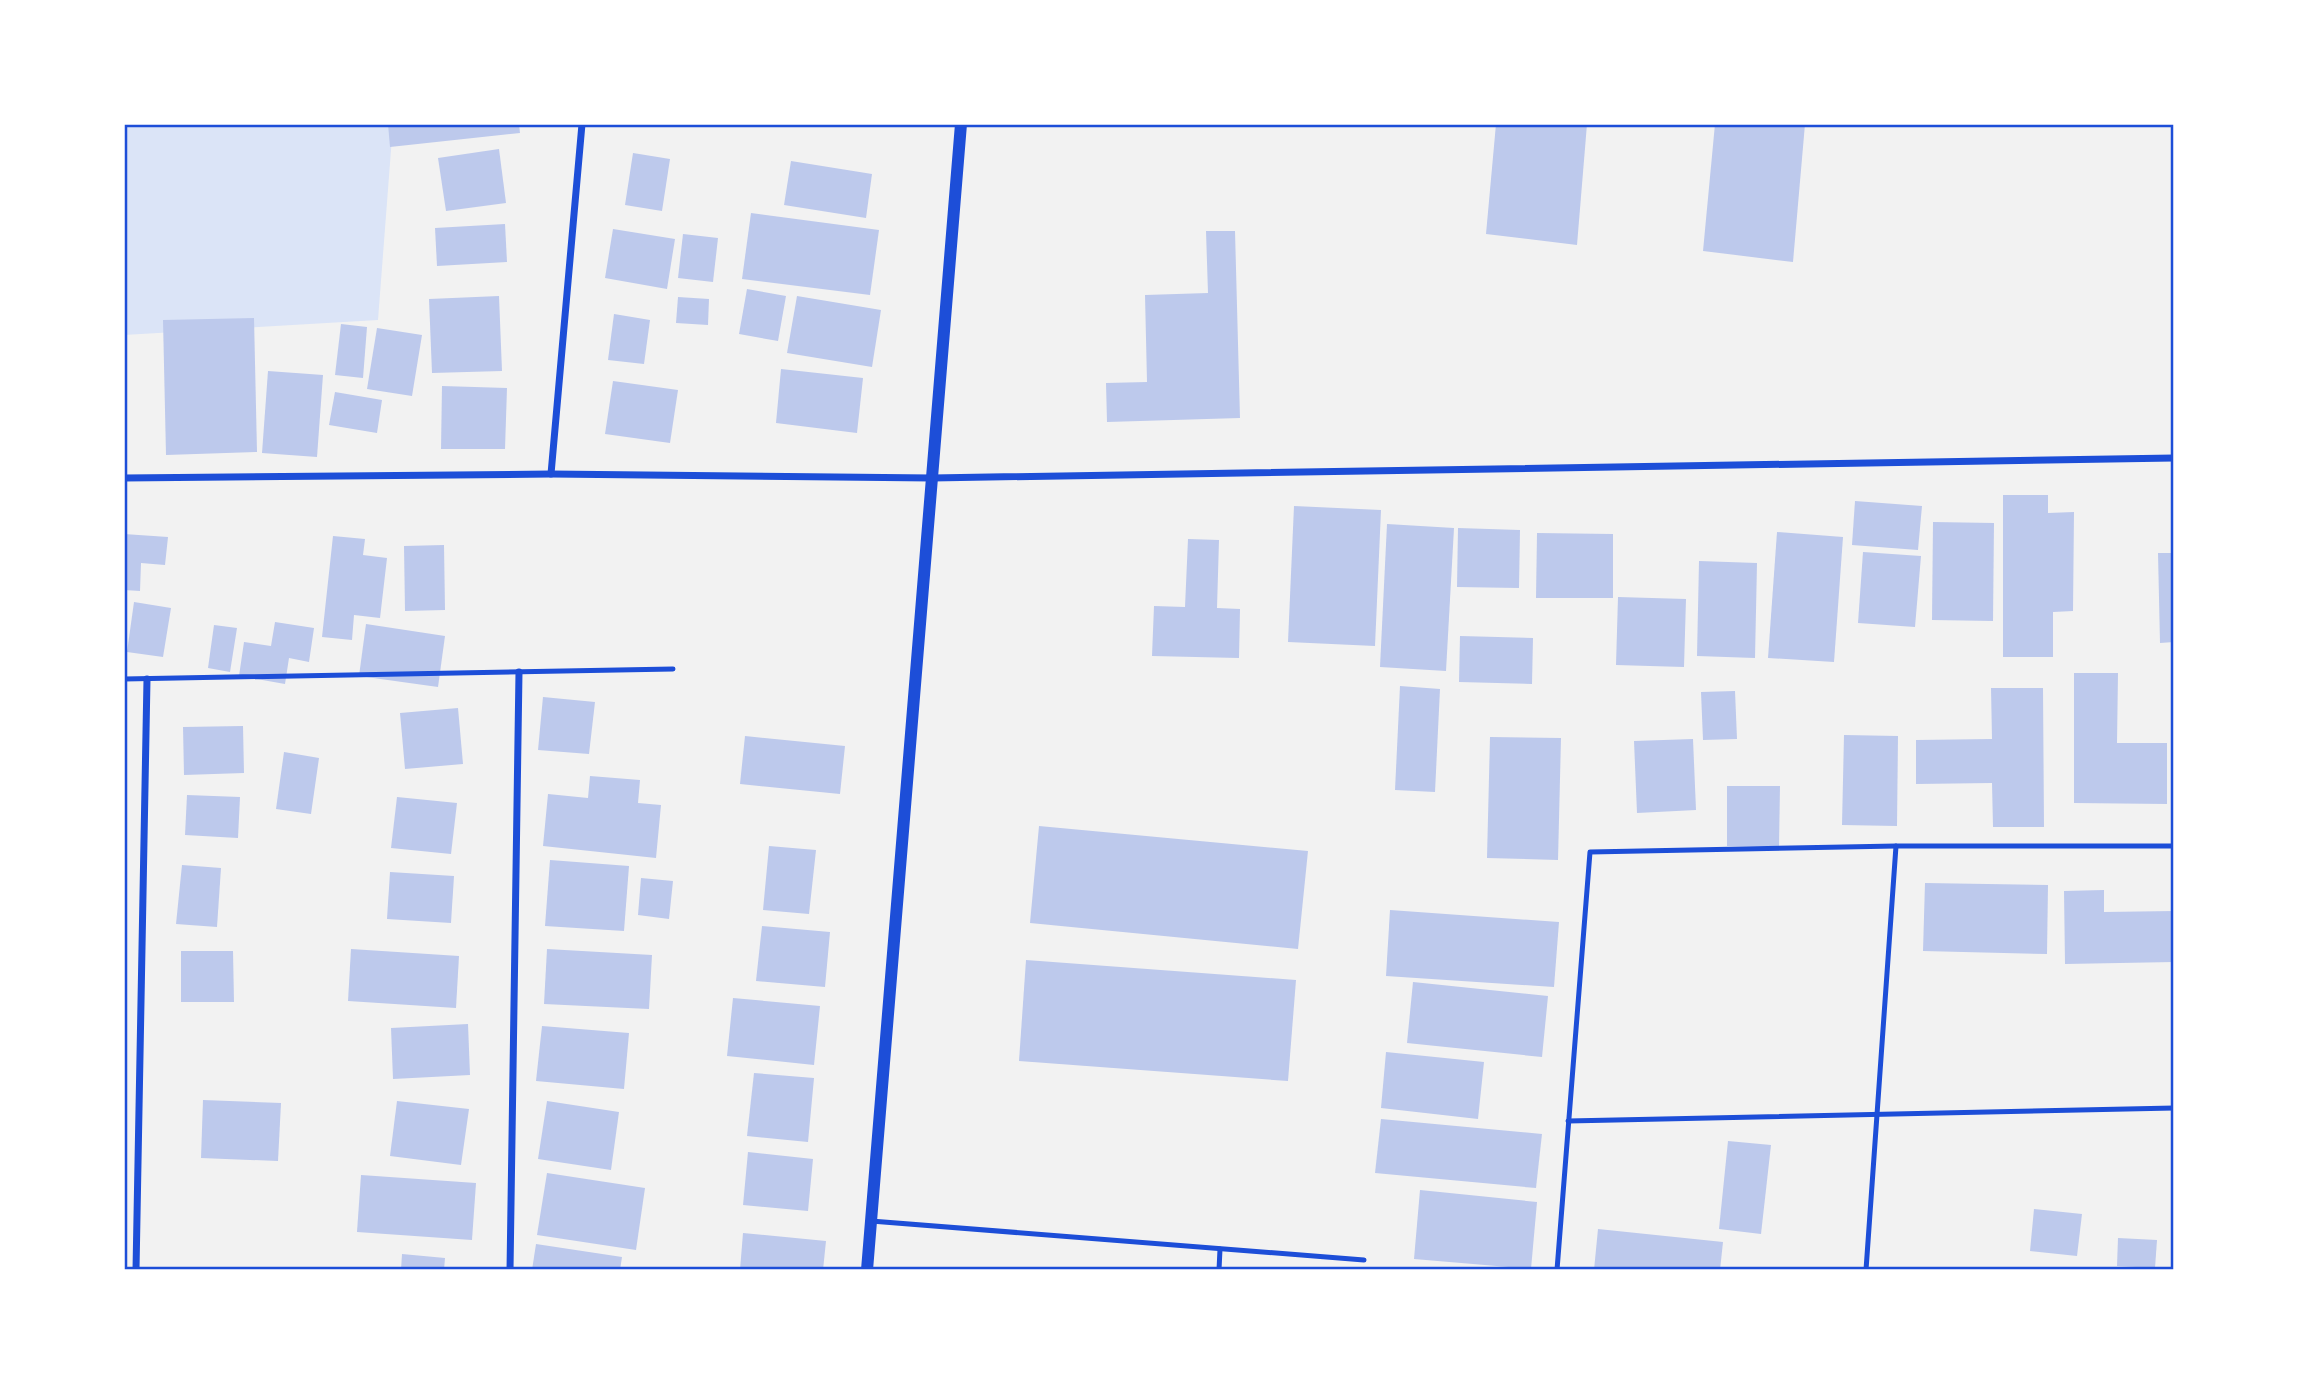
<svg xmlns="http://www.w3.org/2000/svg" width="2298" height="1394" font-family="'PT Sans',sans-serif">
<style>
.green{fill:#dbe4f7}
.building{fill:#bdc9ec}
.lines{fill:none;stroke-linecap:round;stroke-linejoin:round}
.service{stroke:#1d4ed8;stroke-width:5}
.minor{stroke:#1d4ed8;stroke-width:7}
.tertiary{stroke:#1d4ed8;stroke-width:12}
.neatline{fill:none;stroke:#1d4ed8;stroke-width:2.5}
</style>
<rect width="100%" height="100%" fill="#f2f2f2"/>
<path class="green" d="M 124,124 L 393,124 L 378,320 L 124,335 Z"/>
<g class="building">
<path d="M 388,124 L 519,124 L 520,133 L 390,147 Z"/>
<path d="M 1496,124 L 1587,124 L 1577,245 L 1486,234 Z"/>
<path d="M 1715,124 L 1805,124 L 1793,262 L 1703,251 Z"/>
<path d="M 499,149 L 506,203 L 446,211 L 438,158 Z"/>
<path d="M 633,153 L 670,159 L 662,211 L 625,205 Z"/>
<path d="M 791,161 L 872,174 L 866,218 L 784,205 Z"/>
<path d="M 751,213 L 879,230 L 870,295 L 742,279 Z"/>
<path d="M 505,224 L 507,262 L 437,266 L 435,228 Z"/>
<path d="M 613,229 L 675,239 L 667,289 L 605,278 Z"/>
<path d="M 1206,231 L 1235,231 L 1240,418 L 1107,422 L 1106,383 L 1147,382 L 1145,295 L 1208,293 Z"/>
<path d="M 683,234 L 718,238 L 713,282 L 678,278 Z"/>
<path d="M 747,289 L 786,296 L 778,341 L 739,334 Z"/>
<path d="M 499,296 L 502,371 L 432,373 L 429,299 Z"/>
<path d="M 797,296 L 881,310 L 872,367 L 787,353 Z"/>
<path d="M 678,297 L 709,299 L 708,325 L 676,323 Z"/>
<path d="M 614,314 L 650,320 L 644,364 L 608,360 Z"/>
<path d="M 254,318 L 257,452 L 166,455 L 163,320 Z"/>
<path d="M 341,324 L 367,327 L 363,378 L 335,375 Z"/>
<path d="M 377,328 L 422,335 L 412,396 L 367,389 Z"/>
<path d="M 781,369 L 863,378 L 857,433 L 776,423 Z"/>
<path d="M 268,371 L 323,375 L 317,457 L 262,453 Z"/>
<path d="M 613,381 L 678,390 L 670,443 L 605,434 Z"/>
<path d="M 442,386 L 507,388 L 505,449 L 441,449 Z"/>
<path d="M 335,392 L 382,400 L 377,433 L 329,425 Z"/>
<path d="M 2003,495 L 2048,495 L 2048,513 L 2074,512 L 2073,611 L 2053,612 L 2053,657 L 2003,657 Z"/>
<path d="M 1855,501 L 1922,506 L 1918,550 L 1852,545 Z"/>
<path d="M 1294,506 L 1381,510 L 1375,646 L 1288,642 Z"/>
<path d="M 1933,522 L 1994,523 L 1993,621 L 1932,620 Z"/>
<path d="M 1387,524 L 1454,528 L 1446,671 L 1380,667 Z"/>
<path d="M 1458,528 L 1520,530 L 1519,588 L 1457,587 Z"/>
<path d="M 1777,532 L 1843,537 L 1834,662 L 1768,658 Z"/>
<path d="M 1537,533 L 1613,534 L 1613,598 L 1536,598 Z"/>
<path d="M 124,534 L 168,537 L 165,565 L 141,563 L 140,591 L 124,590 Z"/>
<path d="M 333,536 L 365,539 L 363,555 L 387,558 L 380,618 L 354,615 L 352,640 L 322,637 Z"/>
<path d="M 1188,539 L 1219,540 L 1217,608 L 1240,609 L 1239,658 L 1152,656 L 1154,606 L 1185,607 Z"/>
<path d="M 444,545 L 445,610 L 405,611 L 404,546 Z"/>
<path d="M 1863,552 L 1921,556 L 1915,627 L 1858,623 Z"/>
<path d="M 2158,553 L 2174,553 L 2174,642 L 2160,643 Z"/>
<path d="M 1699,561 L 1757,563 L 1755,658 L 1697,656 Z"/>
<path d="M 1618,597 L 1686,599 L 1684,667 L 1616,665 Z"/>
<path d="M 134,602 L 171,608 L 163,657 L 127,652 Z"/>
<path d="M 275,622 L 314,628 L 309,662 L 289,658 L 285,684 L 239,676 L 244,642 L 271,646 Z"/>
<path d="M 366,624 L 445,636 L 438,687 L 359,676 Z"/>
<path d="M 214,625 L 237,628 L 230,672 L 208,668 Z"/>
<path d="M 1460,636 L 1533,638 L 1532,684 L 1459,682 Z"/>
<path d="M 2074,673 L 2118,673 L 2117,743 L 2167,743 L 2167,804 L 2074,803 Z"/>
<path d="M 1400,686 L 1440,689 L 1435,792 L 1395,790 Z"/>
<path d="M 1991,688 L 2043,688 L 2044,827 L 1993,827 L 1992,783 L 1916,784 L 1916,740 L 1992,739 Z"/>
<path d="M 1735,691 L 1737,739 L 1703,740 L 1701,692 Z"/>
<path d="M 543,697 L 595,702 L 589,754 L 538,750 Z"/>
<path d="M 458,708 L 463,764 L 405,769 L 400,713 Z"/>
<path d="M 243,726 L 244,773 L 184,775 L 183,727 Z"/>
<path d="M 1844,735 L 1898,736 L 1897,826 L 1842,825 Z"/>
<path d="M 745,736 L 845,746 L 840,794 L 740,784 Z"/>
<path d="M 1490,737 L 1561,738 L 1558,860 L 1487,858 Z"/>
<path d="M 1693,739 L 1696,810 L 1637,813 L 1634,741 Z"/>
<path d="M 284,752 L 319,758 L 311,814 L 276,809 Z"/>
<path d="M 590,776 L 640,780 L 638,803 L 661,805 L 656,858 L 543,846 L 548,794 L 588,798 Z"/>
<path d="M 1727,786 L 1780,786 L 1779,846 L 1727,846 Z"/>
<path d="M 187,795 L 240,797 L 238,838 L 185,835 Z"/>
<path d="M 397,797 L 457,803 L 451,854 L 391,848 Z"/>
<path d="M 1039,826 L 1308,851 L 1298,949 L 1030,923 Z"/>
<path d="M 769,846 L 816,850 L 809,914 L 763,910 Z"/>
<path d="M 550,860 L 629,866 L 624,931 L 545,926 Z"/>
<path d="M 182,865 L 221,868 L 217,927 L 176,924 Z"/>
<path d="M 390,872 L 454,876 L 451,923 L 387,919 Z"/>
<path d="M 641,878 L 673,881 L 669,919 L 638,915 Z"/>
<path d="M 1925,883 L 2048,885 L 2047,954 L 1923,951 Z"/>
<path d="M 2104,890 L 2104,912 L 2174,911 L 2174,962 L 2065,964 L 2064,891 Z"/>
<path d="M 1390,910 L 1559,922 L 1554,987 L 1386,976 Z"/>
<path d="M 762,926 L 830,932 L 825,987 L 756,981 Z"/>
<path d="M 351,949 L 459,956 L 456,1008 L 348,1001 Z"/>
<path d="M 547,949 L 652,955 L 649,1009 L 544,1004 Z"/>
<path d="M 181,951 L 233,951 L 234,1002 L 181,1002 Z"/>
<path d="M 1026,960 L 1296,980 L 1288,1081 L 1019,1061 Z"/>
<path d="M 1413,982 L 1548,996 L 1542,1057 L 1407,1043 Z"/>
<path d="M 733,998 L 820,1006 L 814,1065 L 727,1056 Z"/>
<path d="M 468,1024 L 470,1075 L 393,1079 L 391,1028 Z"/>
<path d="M 542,1026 L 629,1033 L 624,1089 L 536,1081 Z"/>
<path d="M 1386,1052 L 1484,1062 L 1478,1119 L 1381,1108 Z"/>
<path d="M 754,1073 L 814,1078 L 808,1142 L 747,1136 Z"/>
<path d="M 203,1100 L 281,1103 L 278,1161 L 201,1158 Z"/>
<path d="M 397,1101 L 469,1109 L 461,1165 L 390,1156 Z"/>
<path d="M 547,1101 L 619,1112 L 611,1170 L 538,1159 Z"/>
<path d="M 1381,1119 L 1542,1134 L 1536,1188 L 1375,1173 Z"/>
<path d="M 1728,1141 L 1771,1145 L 1761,1234 L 1719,1229 Z"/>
<path d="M 748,1152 L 813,1159 L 808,1211 L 743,1205 Z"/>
<path d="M 547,1173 L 645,1188 L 636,1250 L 537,1235 Z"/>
<path d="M 361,1175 L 476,1183 L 472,1240 L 357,1232 Z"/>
<path d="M 1420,1190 L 1537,1202 L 1531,1269 L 1414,1259 Z"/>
<path d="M 2034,1209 L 2082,1214 L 2077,1256 L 2030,1251 Z"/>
<path d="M 1598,1229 L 1723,1242 L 1720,1270 L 1594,1270 Z"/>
<path d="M 743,1233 L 826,1241 L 823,1270 L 740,1270 Z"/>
<path d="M 2118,1238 L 2157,1240 L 2155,1268 L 2117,1266 Z"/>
<path d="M 536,1244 L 622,1257 L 620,1270 L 532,1270 Z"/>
<path d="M 402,1254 L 445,1258 L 444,1270 L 401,1270 Z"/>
</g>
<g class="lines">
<g class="service">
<path d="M 124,679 L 673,669"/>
<path d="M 1568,1121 L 2174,1108"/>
<path d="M 871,1221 L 1364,1260"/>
<path d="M 1219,1270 L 1220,1249"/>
<path d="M 1557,1270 L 1590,852 L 1896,846 L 2174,846"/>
<path d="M 1866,1270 L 1896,846"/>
</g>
<g class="minor">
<path d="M 551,474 L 582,124"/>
<path d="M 124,478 L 551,474 L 932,478 L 2174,458"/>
<path d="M 136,1270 L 147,679"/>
<path d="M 510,1270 L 519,672"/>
</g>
<path class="tertiary" d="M 867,1270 L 961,124"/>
</g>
<rect width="2298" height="1394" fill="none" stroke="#ffffff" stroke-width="252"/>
<rect x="126" y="126" width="2046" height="1142" class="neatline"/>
</svg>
